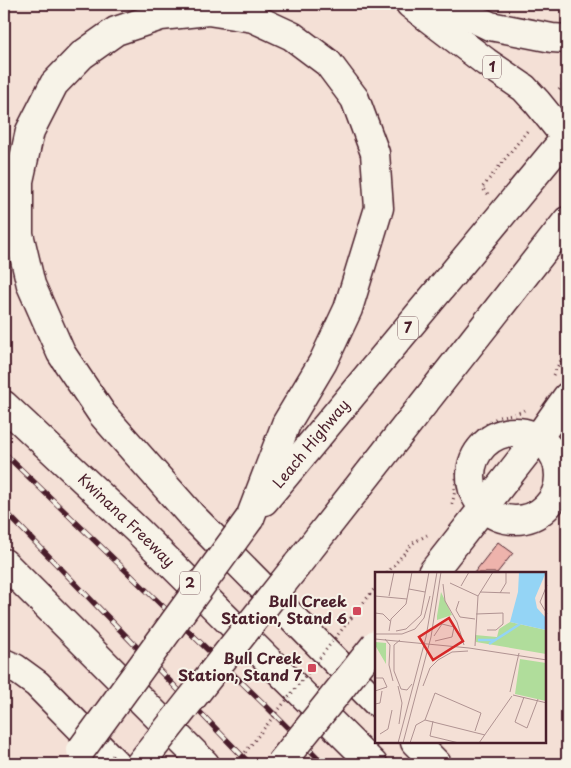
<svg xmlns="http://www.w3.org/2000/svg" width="571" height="768" font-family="'Playpen Sans',sans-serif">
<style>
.building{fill:#eeb3ac;stroke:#4a1f2b}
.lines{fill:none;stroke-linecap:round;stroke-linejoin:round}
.minor-casing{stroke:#4a1f2b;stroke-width:31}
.highway-casing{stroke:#4a1f2b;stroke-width:31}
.path{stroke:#4a1f2b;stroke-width:3;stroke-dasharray:1 4;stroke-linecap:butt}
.minor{stroke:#f7f3e8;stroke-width:28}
.highway{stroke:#f7f3e8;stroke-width:28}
.rail-casing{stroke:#4a1f2b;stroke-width:5.5}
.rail{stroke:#f7f3e8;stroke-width:4;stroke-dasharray:11;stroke-linecap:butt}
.minor-bridge-casing{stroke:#4a1f2b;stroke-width:31;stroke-linecap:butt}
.highway-bridge-casing{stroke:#4a1f2b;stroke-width:31;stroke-linecap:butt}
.path-bridge{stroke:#4a1f2b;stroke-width:3;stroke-dasharray:1 4;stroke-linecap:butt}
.minor-bridge{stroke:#f7f3e8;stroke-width:28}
.highway-bridge{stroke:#f7f3e8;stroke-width:28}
.poi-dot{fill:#d1495b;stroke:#f7f3e8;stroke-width:2}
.labels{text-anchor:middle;stroke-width:4;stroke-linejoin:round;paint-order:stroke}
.shield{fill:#f7f3e8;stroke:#7e5f64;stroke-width:1}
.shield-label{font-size:14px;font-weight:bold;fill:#4a1f2b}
.street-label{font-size:15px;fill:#4a1f2b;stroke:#f7f3e8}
.poi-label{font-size:15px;font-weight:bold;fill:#4a1f2b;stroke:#f7f3e8;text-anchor:end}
.inset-river{fill:none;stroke:#94d4f5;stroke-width:2.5}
.inset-road{fill:none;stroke:#b09392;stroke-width:1}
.view{fill:#d62828;fill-opacity:0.15;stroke:#d62828;stroke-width:2.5}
.inset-edge{fill:none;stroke:#4a1f2b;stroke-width:2.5}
</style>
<rect width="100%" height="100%" fill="#f4e0d6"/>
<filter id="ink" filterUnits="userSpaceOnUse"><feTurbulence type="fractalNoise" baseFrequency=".02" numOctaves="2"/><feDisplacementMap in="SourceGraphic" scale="10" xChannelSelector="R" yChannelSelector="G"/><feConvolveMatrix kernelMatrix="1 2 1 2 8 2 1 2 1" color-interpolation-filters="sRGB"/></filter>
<g filter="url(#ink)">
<path class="building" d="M 498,542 L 513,553 L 497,573 L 474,573 Z"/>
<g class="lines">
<g class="minor-casing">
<g id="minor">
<circle cx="515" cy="476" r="44"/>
<path d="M 432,573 L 538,438 L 567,397"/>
<path d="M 4,663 L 15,668 L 37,684 L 116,764"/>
</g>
</g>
<g class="highway-casing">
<g id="highway">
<path d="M 410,4 L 486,62 L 524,88 L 537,102 L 567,139"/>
<path d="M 444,4 L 490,26 L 552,38 L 567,39"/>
<path id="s1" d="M 4,405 L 137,530 L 373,764"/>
<path id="s2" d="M 264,501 L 567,136"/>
<path d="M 250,518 L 286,424 L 323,362 L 348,309 L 379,208 L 375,153 L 355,99 L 328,63 L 292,36 L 253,18 L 208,11 L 161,16 L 116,31 L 82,55 L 54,84 L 30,131 L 19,181 L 19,234 L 31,285 L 61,353 L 102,414 L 191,515 L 376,702"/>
<path d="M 4,563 L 205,764"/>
<path d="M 297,565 L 567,221"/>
<path d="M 415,742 L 437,764"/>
</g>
</g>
<g class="path">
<path d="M 559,90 L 567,79"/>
<path d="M 488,194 L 482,188 L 528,130"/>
<path d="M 553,375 L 567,349"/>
<path d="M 452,504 C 456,491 455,479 458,466 C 461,446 478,428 495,419 C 504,414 516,415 524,410"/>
<path d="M 387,573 L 413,543 L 427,535"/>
<path d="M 351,618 L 376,587"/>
</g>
<use href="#minor" class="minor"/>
<use href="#highway" class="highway"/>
<g class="rail-casing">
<g id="rail">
<path d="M 4,453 L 265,705 L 324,764"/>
<path d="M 4,510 L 250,764"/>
</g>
</g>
<use href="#rail" class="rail"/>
<g class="minor-bridge-casing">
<path id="minor-bridge" d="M 280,764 L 376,644"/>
</g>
<g class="highway-bridge-casing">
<g id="highway-bridge">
<path d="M 81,750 L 250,518"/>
<path d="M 140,764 L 297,565"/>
</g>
</g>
<g class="path-bridge">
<path d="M 106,764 L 115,753"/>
<path d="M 236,764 L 351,618"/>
</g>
<use href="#minor-bridge" class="minor-bridge"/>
<use href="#highway-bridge" class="highway-bridge"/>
</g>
</g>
<g class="poi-dot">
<rect x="352" y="606" width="10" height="10" rx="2.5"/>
<rect x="307" y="663" width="10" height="10" rx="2.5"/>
</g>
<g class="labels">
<g class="shield">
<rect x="483" y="55.5" width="18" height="23" rx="4"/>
<rect x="398" y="316.5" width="20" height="23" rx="4"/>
<rect x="180" y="571.5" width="20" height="23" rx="4"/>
</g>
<g class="shield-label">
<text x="492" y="72">1</text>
<text x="408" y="333">7</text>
<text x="190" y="588">2</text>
</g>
<g class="street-label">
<text dy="5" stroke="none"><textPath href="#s2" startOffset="74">Leach Highway</textPath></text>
<text dy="5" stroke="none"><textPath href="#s1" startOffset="168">Kwinana Freeway</textPath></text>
</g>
<g class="poi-label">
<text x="347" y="607">Bull Creek<tspan x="347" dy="17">Station, Stand 6</tspan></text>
<text x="302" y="664">Bull Creek<tspan x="302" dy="17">Station, Stand 7</tspan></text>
</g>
</g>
<g transform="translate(375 572)">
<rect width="171" height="171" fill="#f4e0d6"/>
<path d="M 66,20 L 77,43 L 62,48 L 62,44 ZM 135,50 L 171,58 L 171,82 L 101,70 L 100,63 L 122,65 L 124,57 ZM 0,70 L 11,71 L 11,92 L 0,73 ZM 145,87 L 171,91 L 171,129 L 140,122 Z" fill="#b0dd9b"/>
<path d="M 144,0 L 171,0 L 160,26 L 162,36 L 171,46 L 171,58 L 135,50 L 143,20 Z" fill="#94d4f5"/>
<path class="inset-river" d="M 103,68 L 121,68M 114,72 L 145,52"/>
<path class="inset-road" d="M 75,11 L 103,24M 68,12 L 70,29 L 82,50 L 89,73M 172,13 L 165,30 L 172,42M 86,14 L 94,0M 34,17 L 50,20M 105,20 L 135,21M 125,21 L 131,11 L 131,0M 0,24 L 32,27M 14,24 L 19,0M 84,29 L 81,38 L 85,45 L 100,47M 0,41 L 8,42 L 15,49M 101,42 L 128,41M 112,58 L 121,58 L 128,52 L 128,41M 14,59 L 16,47 L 31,32 L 37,0M 21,59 L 31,57 L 46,43 L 54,0M 0,62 L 27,62 L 40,57 L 49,46 L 55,24M 59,64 L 67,52 L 79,55 L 77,65 L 60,69M 0,67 L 94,76 L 172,88M 10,67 L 15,73 L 14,93 L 18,109M 25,68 L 19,73 L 19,99 L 26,117 L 32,118 L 37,112M 100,74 L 103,24 L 118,0M 0,106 L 8,106 L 12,115 L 0,119M 23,114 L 27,131 L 24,152M 48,114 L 55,96 L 63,88 L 77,80 L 93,79M 135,120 L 144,81M 138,123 L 172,131M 149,125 L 140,150 L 152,156 L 163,127M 0,132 L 5,131 L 7,119M 50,148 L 60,121 L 106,141 L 100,159M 58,149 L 55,164 L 84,171M 5,162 L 13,157 L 17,138M 23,171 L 51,65 L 62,0M 28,171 L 56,65 L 66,0M 35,171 L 41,153 L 50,148 L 110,163M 104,171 L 137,124"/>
<path class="view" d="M 74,46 L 88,69 L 58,88 L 44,65 Z"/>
<rect width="171" height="171" class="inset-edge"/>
</g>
<rect width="571" height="768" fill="none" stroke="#f7f3e8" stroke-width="20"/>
<rect x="10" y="10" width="551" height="748" fill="none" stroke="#4a1f2b" stroke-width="2" filter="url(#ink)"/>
</svg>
